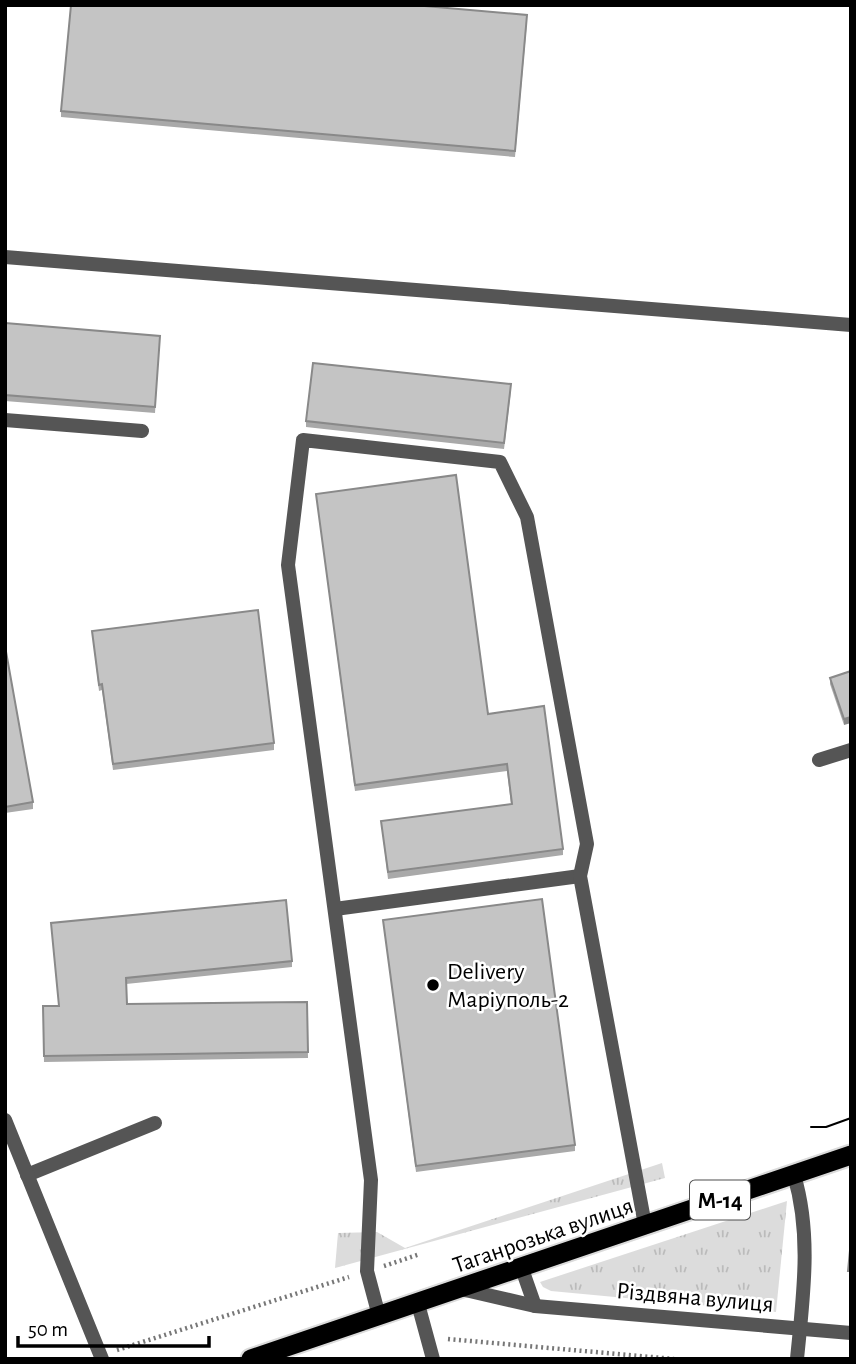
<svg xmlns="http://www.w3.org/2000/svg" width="856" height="1364" font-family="'Alegreya Sans',sans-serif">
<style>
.grass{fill:url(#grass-tufts)}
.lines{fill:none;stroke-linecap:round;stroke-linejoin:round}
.trunk-casing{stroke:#dbdbdb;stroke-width:23}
.path{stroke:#777;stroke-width:4.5;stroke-dasharray:2 3.5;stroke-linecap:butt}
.service{stroke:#555;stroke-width:14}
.minor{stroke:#555;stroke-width:14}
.trunk{stroke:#000;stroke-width:19}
.tram{stroke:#000;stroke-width:2}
.wall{fill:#a9a9a9}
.shaded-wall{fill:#898989}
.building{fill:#c4c4c4;stroke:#898989;stroke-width:2}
.poi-dot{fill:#000;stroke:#fff;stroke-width:2.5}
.labels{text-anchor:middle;stroke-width:5;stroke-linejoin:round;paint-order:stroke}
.shield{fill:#fff;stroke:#4c4c4c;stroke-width:2}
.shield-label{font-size:23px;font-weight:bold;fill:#000}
.poi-label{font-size:24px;fill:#000;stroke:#fff;text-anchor:start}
.street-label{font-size:24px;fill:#000;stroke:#fff}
</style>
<defs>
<pattern id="grass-tufts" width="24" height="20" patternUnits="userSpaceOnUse" patternTransform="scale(1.75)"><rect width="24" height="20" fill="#dcdcdc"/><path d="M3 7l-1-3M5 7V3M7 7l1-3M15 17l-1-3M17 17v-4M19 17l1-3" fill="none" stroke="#bbb"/></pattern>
</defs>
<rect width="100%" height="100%" fill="#fff"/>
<g class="grass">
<path d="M 662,1163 L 665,1178 L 335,1268 L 338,1233 L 377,1232 L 405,1248 Z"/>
<path d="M 787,1201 L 776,1312 L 551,1291 L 543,1287 L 540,1282 Z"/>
</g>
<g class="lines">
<g class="trunk-casing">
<path id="trunk" d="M 251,1359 L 851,1155"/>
</g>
<g class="path">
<path d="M 384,1266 L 420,1254"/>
<path d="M 448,1339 L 674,1359"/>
<path d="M 117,1350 L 349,1277"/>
</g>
<g class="service">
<path d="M 5,257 L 851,325"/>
<path d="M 5,420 L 142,431"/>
<path d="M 819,760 L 851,750"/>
<path d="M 335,909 L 580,876"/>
<path d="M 27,1175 L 155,1123"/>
<path d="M 379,1316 L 367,1271 L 371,1180 L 288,565 L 303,440 L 500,462 L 527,517 L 587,844 L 580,876 L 645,1225"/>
</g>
<g class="minor">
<path d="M 5,1120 L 102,1359"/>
<path d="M 794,1175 C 812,1235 803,1297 797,1359"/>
<path d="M 522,1269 L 535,1306"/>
<path d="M 461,1289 L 535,1306 L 851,1333"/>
<path d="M 418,1304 L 433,1359"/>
</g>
<use href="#trunk" class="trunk"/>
<path class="tram" d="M 811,1127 L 826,1127 L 851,1118"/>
</g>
<g class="wall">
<path d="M 527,22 L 515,157 L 61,117 L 61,111 Z"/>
<path d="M 5,323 L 160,336 L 155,413 L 5,401 Z"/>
<path d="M 511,390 L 504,449 L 306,427 L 306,421 Z"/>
<path d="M 316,494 L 488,714 L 563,849 L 563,855 L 388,879 L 381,821 L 511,804 L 507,771 L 355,791 Z"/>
<path d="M 92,631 L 274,743 L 274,750 L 113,770 L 102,690 L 99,691 Z"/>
<path d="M 5,646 L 33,802 L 33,809 L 5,813 Z"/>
<path d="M 851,671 L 844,725 L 830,684 L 830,678 Z"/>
<path d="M 383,920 L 575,1145 L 575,1151 L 416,1172 Z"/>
<path d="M 51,923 L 292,961 L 292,967 L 126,984 L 127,1004 L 307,1002 L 308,1058 L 44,1062 L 43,1006 L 59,1006 Z"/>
</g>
<path class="shaded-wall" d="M 851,717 L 851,723 L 844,725 L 844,719 Z"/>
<g class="building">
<path d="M 71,5 L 413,5 L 527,15 L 515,151 L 61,111 Z"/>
<path d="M 5,323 L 160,336 L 155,407 L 5,395 Z"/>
<path d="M 313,363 L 511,384 L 504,443 L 306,421 Z"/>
<path d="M 456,475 L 488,714 L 544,706 L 563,849 L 388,872 L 381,821 L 512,804 L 507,764 L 355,785 L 316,494 Z"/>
<path d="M 258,610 L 274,743 L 113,764 L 102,684 L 99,685 L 92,631 Z"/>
<path d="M 5,646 L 33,802 L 5,807 Z"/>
<path d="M 851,671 L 851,717 L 844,719 L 830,678 Z"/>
<path d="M 542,899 L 575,1145 L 416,1166 L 383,920 Z"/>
<path d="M 286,900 L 292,961 L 126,978 L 127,1004 L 307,1002 L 308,1052 L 44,1056 L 43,1006 L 59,1006 L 51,923 Z"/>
<path d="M 851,1240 L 851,1271 L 848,1271 Z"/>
</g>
<circle class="poi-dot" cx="433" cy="985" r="7"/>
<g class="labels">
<rect class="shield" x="690" y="1180.5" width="60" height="39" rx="5"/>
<g class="shield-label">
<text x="720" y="1208">М-14</text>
</g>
<g class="poi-label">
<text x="447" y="979">Delivery<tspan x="447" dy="28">Марiуполь-2</tspan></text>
</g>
<g class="street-label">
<text transform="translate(543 1235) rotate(-19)" y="8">Таганрозька вулиця</text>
<text transform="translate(695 1297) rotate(5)" y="8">Різдвяна вулиця</text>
</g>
</g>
<rect width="856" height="1364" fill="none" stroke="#000000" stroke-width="14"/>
<path d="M18 1336v10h191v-10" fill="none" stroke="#000000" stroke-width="3.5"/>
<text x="28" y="1336" font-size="21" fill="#000000" stroke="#ffffff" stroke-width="5" paint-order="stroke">50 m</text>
</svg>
